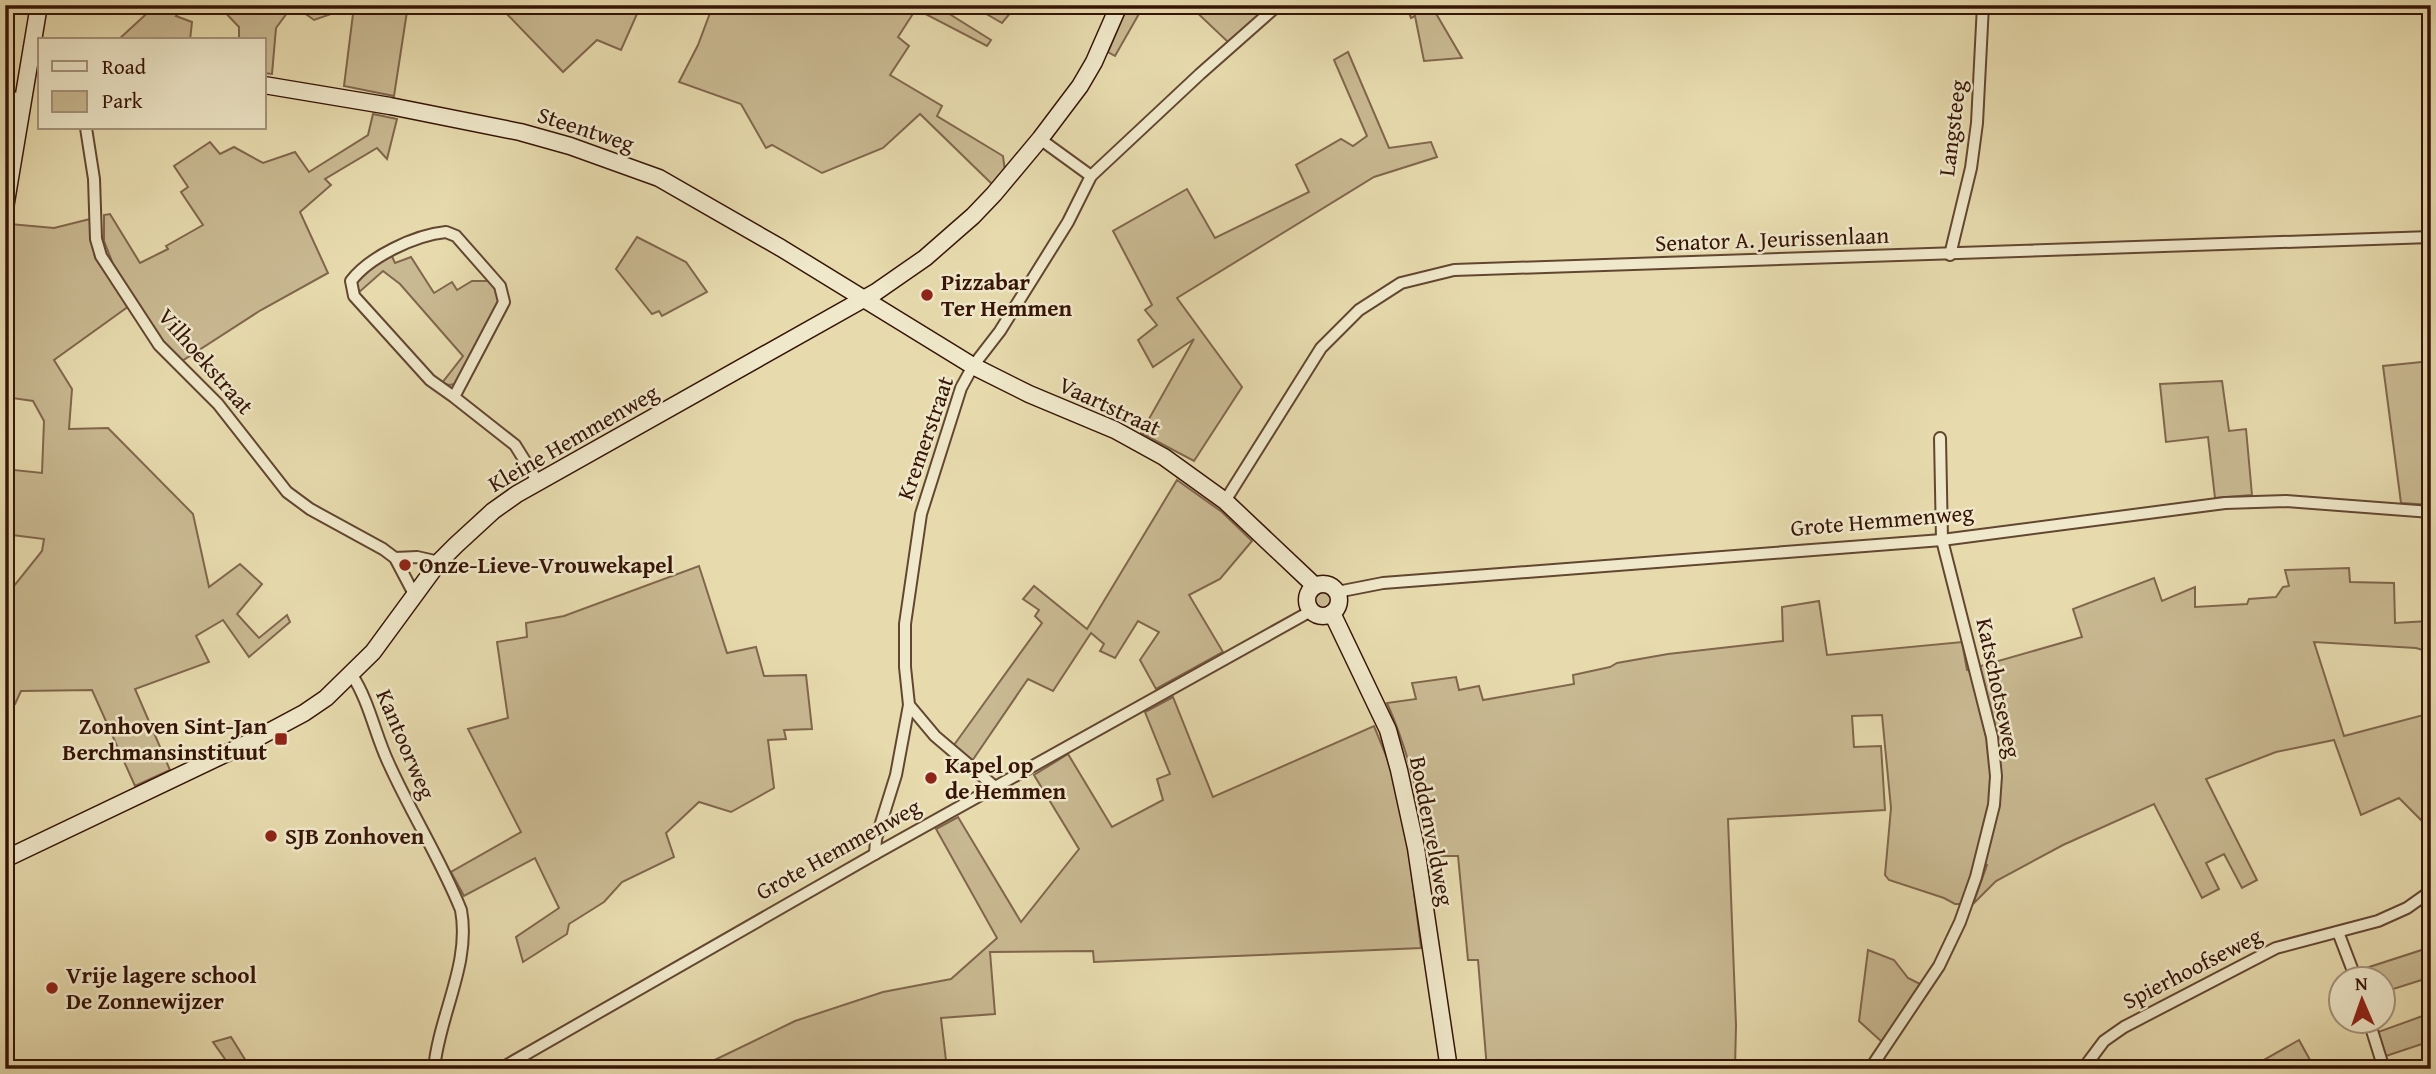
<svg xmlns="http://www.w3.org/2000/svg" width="2436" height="1074" font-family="'Gentium Book Plus',serif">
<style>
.green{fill:#c9b992;stroke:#80664c;stroke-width:2}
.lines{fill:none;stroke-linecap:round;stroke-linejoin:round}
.street-casing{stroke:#634631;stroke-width:14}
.secondary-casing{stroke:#371407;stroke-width:19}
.street{stroke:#efe8ca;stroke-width:10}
.secondary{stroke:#efe8ca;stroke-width:16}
.poi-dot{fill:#8f2418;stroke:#efe8ca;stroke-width:2.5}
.labels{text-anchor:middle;stroke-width:5;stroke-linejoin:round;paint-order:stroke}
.street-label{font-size:23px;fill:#371407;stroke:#efe8ca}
.poi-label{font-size:23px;font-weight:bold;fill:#371407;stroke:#efe8ca;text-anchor:start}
</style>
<rect width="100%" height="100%" fill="#e7dbae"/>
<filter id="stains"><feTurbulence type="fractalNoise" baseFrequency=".00286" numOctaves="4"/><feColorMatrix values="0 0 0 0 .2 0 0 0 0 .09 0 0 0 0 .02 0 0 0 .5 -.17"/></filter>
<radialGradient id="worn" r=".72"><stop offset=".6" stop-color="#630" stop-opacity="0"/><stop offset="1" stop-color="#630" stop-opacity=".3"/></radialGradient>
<g class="green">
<path d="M 156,5 L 187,5 L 176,16 L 192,22 L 190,40 L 118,40 Z"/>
<path d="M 218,5 L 408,5 L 394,96 L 344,86 L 354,6 L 314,20 L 293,5 L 276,28 L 272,74 L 264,73 L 264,40 L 239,40 L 239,27 Z"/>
<path d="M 509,5 L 641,5 L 621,50 L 597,40 L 563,72 L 504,11 Z"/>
<path d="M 713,5 L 935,5 L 991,40 L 987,46 L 916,9 L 898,37 L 909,46 L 890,75 L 942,106 L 937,116 L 1003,156 L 1005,171 L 993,185 L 920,114 L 883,148 L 822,173 L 772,145 L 766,148 L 741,104 L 679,82 L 698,45 Z"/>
<path d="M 971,5 L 1017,5 L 1002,23 Z"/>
<path d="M 1128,5 L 1144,5 L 1115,56 L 1108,52 Z"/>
<path d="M 1189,5 L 1271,5 L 1229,43 Z"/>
<path d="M 1406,5 L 1431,5 L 1462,58 L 1424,61 L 1415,16 L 1411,18 Z"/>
<path d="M 1348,52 L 1389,148 L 1431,142 L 1437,157 L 1374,177 L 1177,298 L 1242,387 L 1194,461 L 1141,433 L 1194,339 L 1153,367 L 1138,340 L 1157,325 L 1145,310 L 1152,305 L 1113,231 L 1187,189 L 1215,238 L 1309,192 L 1296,165 L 1341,139 L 1353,146 L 1367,136 L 1334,60 Z"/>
<path d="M 373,114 L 397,119 L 387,159 L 377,148 L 325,179 L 331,185 L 300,212 L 328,273 L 261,310 L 182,361 L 169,349 L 154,329 L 113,264 L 104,241 L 104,215 L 110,214 L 140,263 L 168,249 L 166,246 L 203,225 L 181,192 L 188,187 L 174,166 L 210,142 L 220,154 L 234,147 L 263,163 L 295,152 L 309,172 L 368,135 Z"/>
<path d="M 90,219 L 95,258 L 129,306 L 54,360 L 72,389 L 69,429 L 108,428 L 193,514 L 209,587 L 240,564 L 262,584 L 237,614 L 259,638 L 287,615 L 290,622 L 249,657 L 223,620 L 196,636 L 209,662 L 135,689 L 170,770 L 135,786 L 92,690 L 21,691 L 15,704 L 5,701 L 5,597 L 42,551 L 44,539 L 5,534 L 5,469 L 42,473 L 44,421 L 33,401 L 5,397 L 5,254 L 10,224 L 54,228 Z"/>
<path d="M 637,237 L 686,262 L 707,292 L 662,316 L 659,311 L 652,314 L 616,269 Z"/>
<path d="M 391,254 L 395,263 L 411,257 L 434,293 L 452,282 L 457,290 L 472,281 L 489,281 L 498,292 L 500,299 L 455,384 L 449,385 L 442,383 L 463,356 L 400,284 L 383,271 L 357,294 L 355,290 L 357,279 Z"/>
<path d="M 2431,361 L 2431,505 L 2401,503 L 2383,366 Z"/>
<path d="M 2222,381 L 2229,431 L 2246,429 L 2252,495 L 2215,498 L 2208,437 L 2166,442 L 2160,384 Z"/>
<path d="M 1177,480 L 1222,512 L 1252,541 L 1220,579 L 1189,595 L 1223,652 L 1156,689 L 1140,660 L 1159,632 L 1138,621 L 1115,658 L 1100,651 L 1104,644 L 1091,633 L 1053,691 L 1028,679 L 972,761 L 954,745 L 1042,623 L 1035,616 L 1039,610 L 1023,599 L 1034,586 L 1087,629 Z"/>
<path d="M 699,566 L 727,653 L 756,647 L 764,676 L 806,675 L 812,729 L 784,730 L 786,739 L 768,740 L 774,788 L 731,812 L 699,802 L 666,833 L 674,857 L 622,882 L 604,902 L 569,924 L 567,934 L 523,962 L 516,937 L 559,908 L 535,858 L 464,896 L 451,872 L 521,832 L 468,729 L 508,718 L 497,642 L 527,637 L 526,623 L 564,616 Z"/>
<path d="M 2349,568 L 2350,582 L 2394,583 L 2395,623 L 2429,621 L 2431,607 L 2429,652 L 2416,648 L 2314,642 L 2344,736 L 2431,713 L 2431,830 L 2399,798 L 2361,815 L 2334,740 L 2276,752 L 2206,779 L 2257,880 L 2242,888 L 2224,854 L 2206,863 L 2219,889 L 2202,898 L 2154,804 L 2063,845 L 1996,881 L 1973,904 L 1987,865 L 1976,859 L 1961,904 L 1955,904 L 1944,898 L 1889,880 L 1885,875 L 1891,808 L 1882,715 L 1852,716 L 1854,747 L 1881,746 L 1885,810 L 1728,819 L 1736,1025 L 1735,1069 L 1487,1069 L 1478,960 L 1468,960 L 1458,856 L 1430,856 C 1421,804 1409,752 1387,703 L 1416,699 L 1412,683 L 1456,677 L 1459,690 L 1479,686 L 1483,700 L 1574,684 L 1573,675 L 1610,667 L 1617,663 L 1668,654 L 1783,641 L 1782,607 L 1819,601 L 1827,655 L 1962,642 L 1967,670 L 2082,637 L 2073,609 L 2154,578 L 2162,601 L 2195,587 L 2195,607 L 2247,604 L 2249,599 L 2276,597 L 2283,587 L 2289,586 L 2285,570 Z"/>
<circle cx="1323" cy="601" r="10"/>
<path d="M 1173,697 L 1213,797 L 1374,726 L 1391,768 L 1408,844 L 1421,948 L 1094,962 L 1093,951 L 990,952 L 995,1014 L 941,1018 L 947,1069 L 696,1069 L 795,1021 L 883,992 L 951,979 L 997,938 L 936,829 L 958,817 L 1021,922 L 1079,849 L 1034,775 L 1068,754 L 1112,827 L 1163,800 L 1157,779 L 1170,774 L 1145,712 Z"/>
<path d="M 2431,947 L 2431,977 L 2384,992 L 2384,979 L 2363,979 L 2360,970 Z"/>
<path d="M 1868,950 L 1894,960 L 1908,978 L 1920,984 L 1882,1042 L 1859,1021 Z"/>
<path d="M 2431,1013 L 2431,1041 L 2386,1056 L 2378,1032 Z"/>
<path d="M 231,1037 L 251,1069 L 232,1069 L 213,1042 Z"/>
<path d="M 2299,1040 L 2315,1069 L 2248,1069 Z"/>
</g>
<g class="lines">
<g class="street-casing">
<g id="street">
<path d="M 5,96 L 23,99"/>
<path d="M 86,128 L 94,179 L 96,239 L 101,256 L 159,345 L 218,404 L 287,492 L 310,509 L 383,549 L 395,558 L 415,596"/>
<path d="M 1040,139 L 1091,176"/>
<path d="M 1950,255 L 1971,168 L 1977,123 L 1983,5"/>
<path d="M 454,397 L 430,380 L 354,296 L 351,281 C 369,257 415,235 446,232 L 456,236 L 500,286 L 504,302 L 454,397 L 515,445 L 538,482"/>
<path d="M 1225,501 L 1321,348 L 1359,310 L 1401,283 L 1454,270 L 2431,237"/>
<path d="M 395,558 L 417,557 L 439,562"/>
<path d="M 1337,592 L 1383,583 L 1942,540 L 2225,503 L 2286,501 L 2431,512"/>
<path d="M 352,675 C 370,703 375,735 389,764 C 411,813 441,860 461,910 C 471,964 439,1015 434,1069"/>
<path d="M 909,705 L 935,736 L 995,787"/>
<path d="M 875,854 L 876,839 L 896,775 L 909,705 L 905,667 L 905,624 L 921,514 L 961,388 L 973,366 L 1000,331 L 1068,222 L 1091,176 L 1200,74 L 1278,5"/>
<path d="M 2338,932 L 2356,979"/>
<path d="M 2369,1021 L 2384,1069"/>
<path d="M 500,1069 L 875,854 L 1311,611"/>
<path d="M 1870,1069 L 1939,966 L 1960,922 L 1976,877 L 1994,805 L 1996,776 L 1992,737 L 1942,540 L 1940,438"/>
<path d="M 2083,1069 L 2104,1041 L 2124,1027 L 2276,948 L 2378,921 L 2407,908 L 2431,891"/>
</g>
</g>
<g class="secondary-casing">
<g id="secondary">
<path d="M 264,85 L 390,106 L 520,132 L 570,146 L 659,178 L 781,248 L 973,366 L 1029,394 L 1115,430 L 1164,457 L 1225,501 L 1315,586"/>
<path d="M 5,208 L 39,5"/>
<circle cx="1323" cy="600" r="16"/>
<path d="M 1332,613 L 1388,730 L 1399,770 L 1416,848 L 1449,1069"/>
<path d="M 5,859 L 248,743 L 304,713 L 326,698 L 373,652 L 439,562 L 456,545 L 493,511 L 517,494 L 876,292 L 925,258 L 973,216 L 994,194 L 1040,139 L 1080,86 L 1094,62 L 1119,5"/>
</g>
</g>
<use href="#street" class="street"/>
<use href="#secondary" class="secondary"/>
</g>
<g class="poi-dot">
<circle cx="927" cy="295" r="7"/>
<circle cx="405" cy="565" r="7"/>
<rect x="274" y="732" width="14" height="14" rx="3.5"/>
<circle cx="931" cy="778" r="7"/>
<circle cx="271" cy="836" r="7"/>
<circle cx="52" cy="988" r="7"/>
</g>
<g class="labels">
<g class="street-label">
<text transform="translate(1952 128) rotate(-83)" y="8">Langsteeg</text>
<text transform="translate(586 129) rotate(18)" y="8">Steentweg</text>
<text transform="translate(1772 239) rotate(-2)" y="8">Senator A. Jeurissenlaan</text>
<text transform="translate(206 361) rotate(49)" y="8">Vilhoekstraat</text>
<text transform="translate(1110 406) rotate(25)" y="8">Vaartstraat</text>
<text transform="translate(573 438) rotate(-30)" y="8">Kleine Hemmenweg</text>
<text transform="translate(925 438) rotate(-71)" y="8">Kremerstraat</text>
<text transform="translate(1882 520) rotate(-5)" y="8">Grote Hemmenweg</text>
<text transform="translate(1999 688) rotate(78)" y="8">Katschotseweg</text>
<text transform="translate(406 744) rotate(67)" y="8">Kantoorweg</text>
<text transform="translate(1432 831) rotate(79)" y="8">Boddenveldweg</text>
<text transform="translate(838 849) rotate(-29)" y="8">Grote Hemmenweg</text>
<text transform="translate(2192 968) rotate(-27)" y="8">Spierhoofseweg</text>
</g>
<g class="poi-label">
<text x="941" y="290">Pizzabar<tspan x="941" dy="26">Ter Hemmen</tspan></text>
<text x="419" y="573">Onze-Lieve-Vrouwekapel</text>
<text x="267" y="734" text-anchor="end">Zonhoven Sint-Jan<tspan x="267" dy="26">Berchmansinstituut</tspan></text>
<text x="945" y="773">Kapel op<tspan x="945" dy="26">de Hemmen</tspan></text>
<text x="285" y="844">SJB Zonhoven</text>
<text x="66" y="983">Vrije lagere school<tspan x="66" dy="26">De Zonnewijzer</tspan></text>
</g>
</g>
<rect width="2436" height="1074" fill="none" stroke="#e7dbae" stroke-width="28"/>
<rect x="7" y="7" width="2422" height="1060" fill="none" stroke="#371407" stroke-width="3.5"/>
<rect x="14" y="14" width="2408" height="1046" fill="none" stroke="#371407" stroke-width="2"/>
<rect x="38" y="38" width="228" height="91" fill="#efe8ca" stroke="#a5937c" stroke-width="2"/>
<rect x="52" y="61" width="35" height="10" fill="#efe8ca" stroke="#a5937c" stroke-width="2"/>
<text x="102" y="74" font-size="21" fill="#371407">Road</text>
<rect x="52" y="91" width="35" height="21" fill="#c9b992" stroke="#a5937c" stroke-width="2"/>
<text x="102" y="108" font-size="21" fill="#371407">Park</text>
<g transform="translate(2362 1000) rotate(358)"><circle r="33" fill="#efe8ca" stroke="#a5937c" stroke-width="2"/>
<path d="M0-5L12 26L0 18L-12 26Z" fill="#8f2418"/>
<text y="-10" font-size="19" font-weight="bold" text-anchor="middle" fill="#371407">N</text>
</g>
<rect width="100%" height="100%" filter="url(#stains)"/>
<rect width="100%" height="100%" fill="url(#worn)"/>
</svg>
